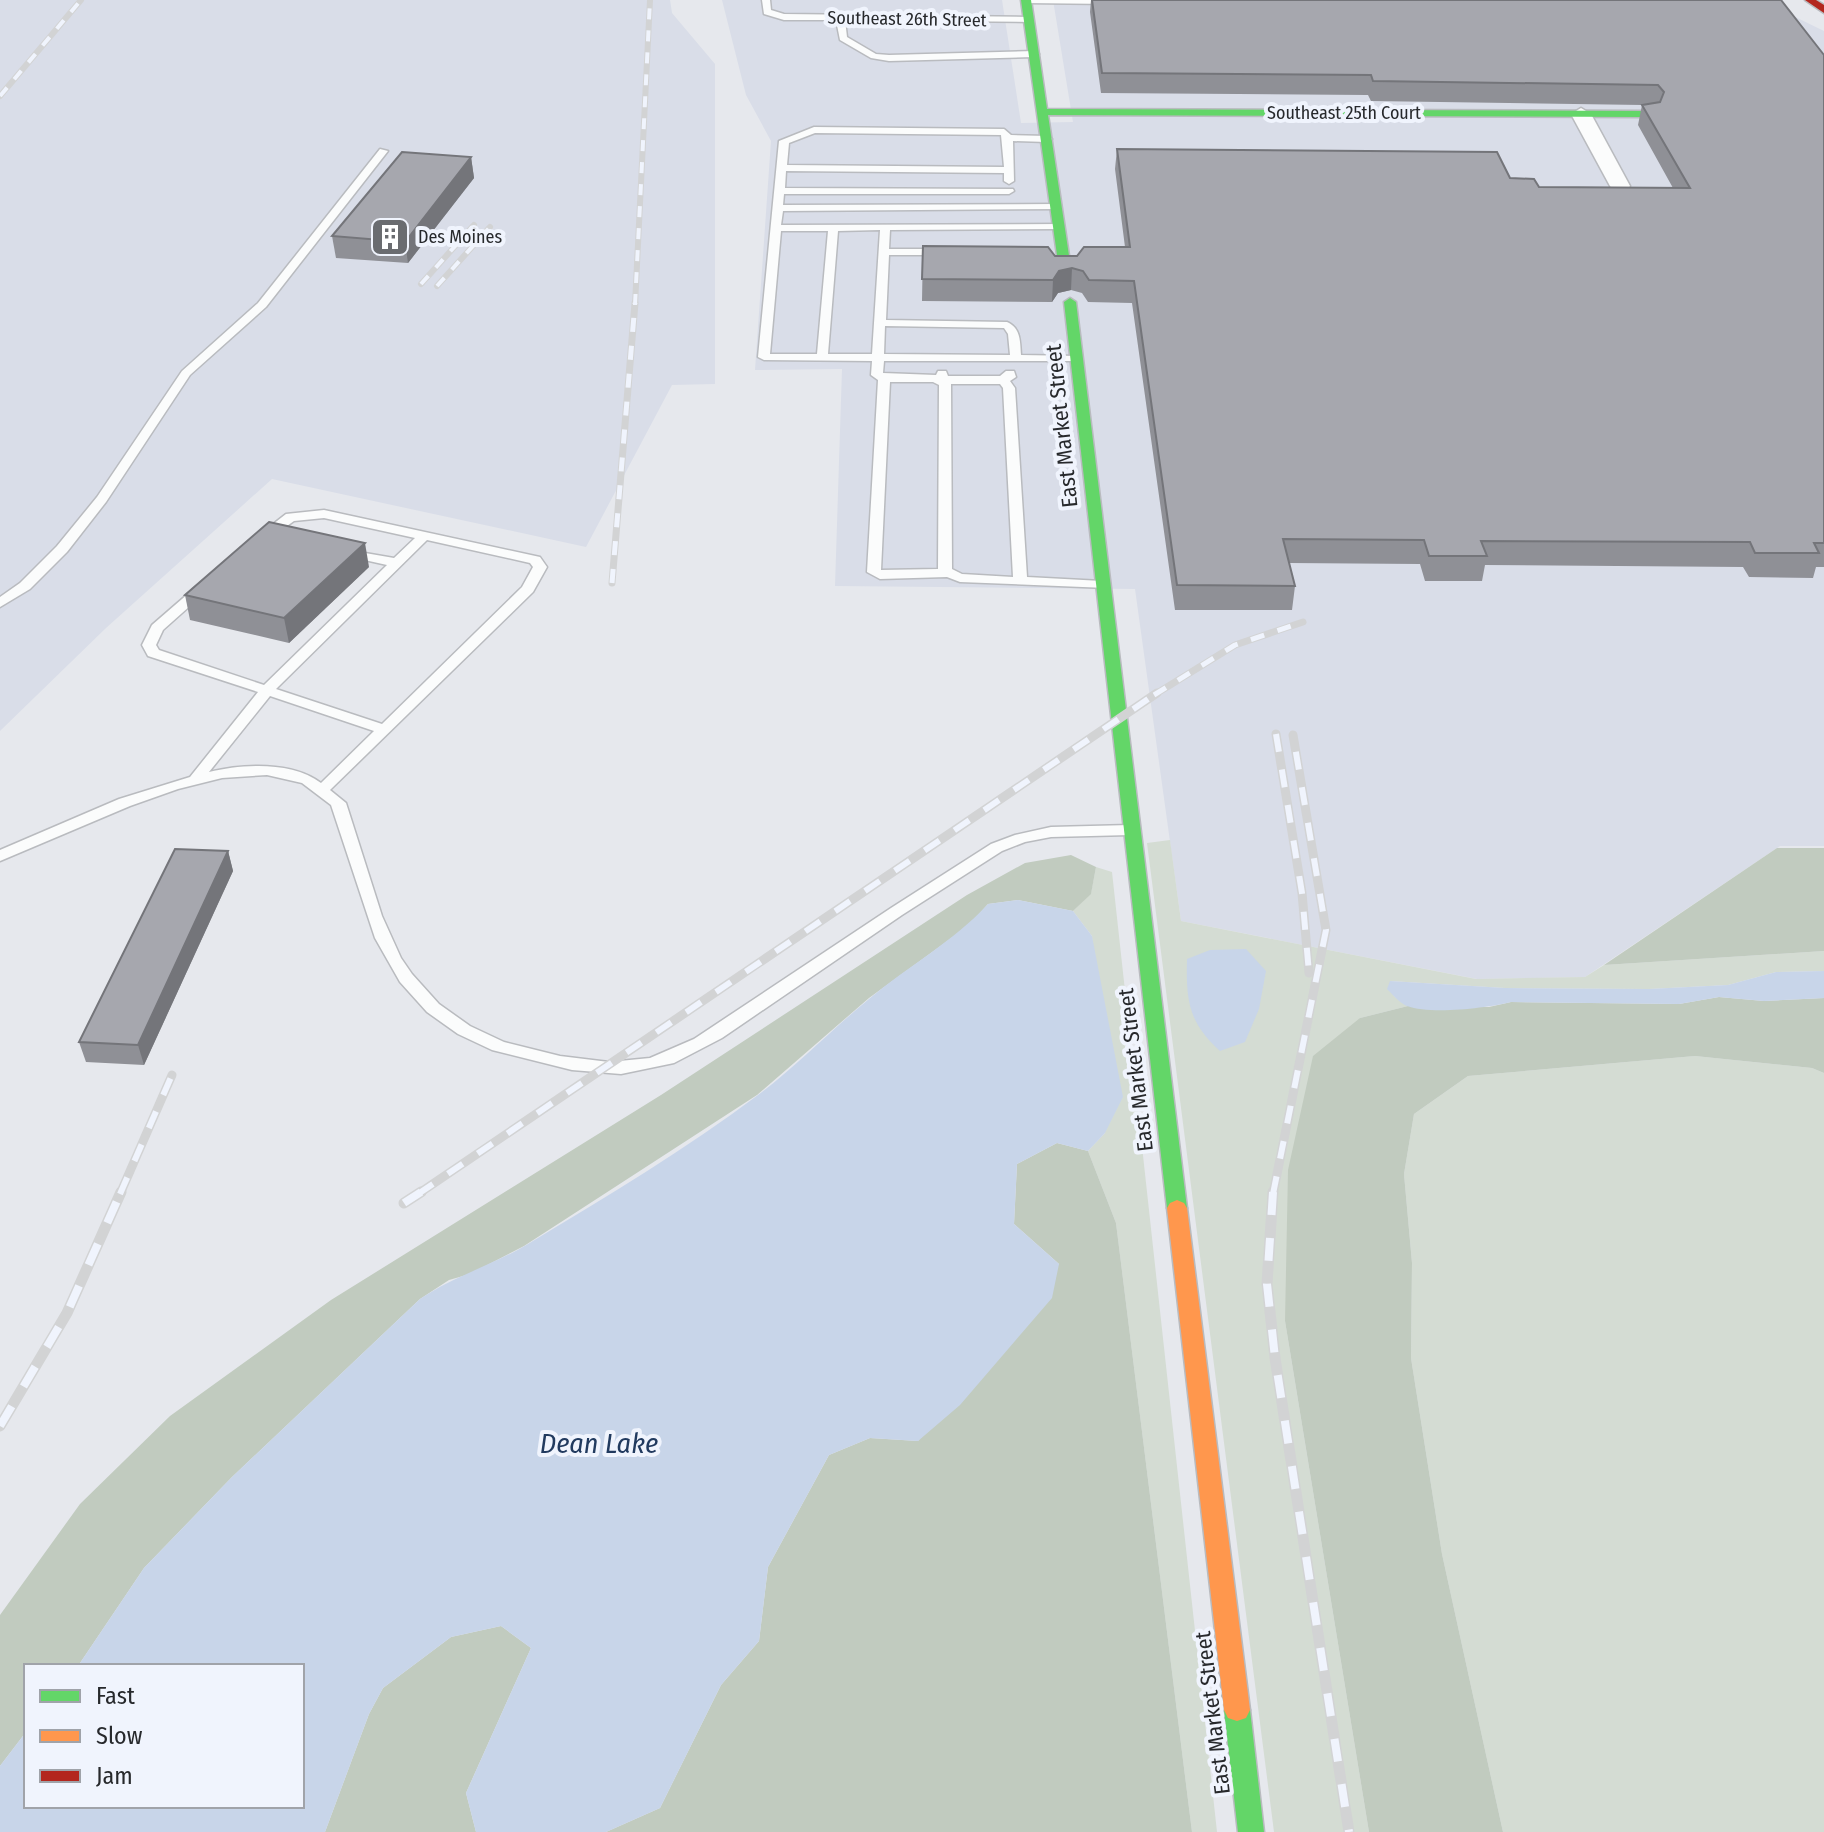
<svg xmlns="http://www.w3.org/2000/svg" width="1824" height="1832" font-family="'Fira Sans Condensed',sans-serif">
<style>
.built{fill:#d9dde8}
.green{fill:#d4dcd3}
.forest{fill:#c1cbbf}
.water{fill:#c8d5e9}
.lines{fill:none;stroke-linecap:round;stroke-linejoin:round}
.lane-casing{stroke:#b9bbbf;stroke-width:3}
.street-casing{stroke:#b9bbbf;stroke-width:3}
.fast-casing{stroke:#b9bbbf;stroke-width:3}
.slow-casing{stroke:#b9bbbf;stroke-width:3}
.jam-casing{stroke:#b9bbbf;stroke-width:3}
.lane{fill:#fbfcfc;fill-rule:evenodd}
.street{fill:#fbfcfc;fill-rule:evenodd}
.fast{fill:#63d668;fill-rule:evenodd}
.slow{fill:#ff974d;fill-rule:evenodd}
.jam{fill:#b3261e;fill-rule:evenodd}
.rail-far3-casing{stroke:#d2d3d4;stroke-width:6}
.rail-far2-casing{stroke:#d2d3d4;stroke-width:7}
.rail-far1-casing{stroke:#d2d3d4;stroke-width:9}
.rail-casing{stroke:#d2d3d4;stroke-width:11}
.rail-far3{stroke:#f0f4fd;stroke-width:4;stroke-dasharray:11;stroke-linecap:butt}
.rail-far2{stroke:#f0f4fd;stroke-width:5;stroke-dasharray:14;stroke-linecap:butt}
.rail-far1{stroke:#f0f4fd;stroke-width:6;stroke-dasharray:18;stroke-linecap:butt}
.rail{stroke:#f0f4fd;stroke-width:8;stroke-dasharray:23;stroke-linecap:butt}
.wall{fill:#8f9096}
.shaded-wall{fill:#74757a}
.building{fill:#a6a7ae;stroke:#74757a;stroke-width:2}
.labels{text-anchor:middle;stroke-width:8;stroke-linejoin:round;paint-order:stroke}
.far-street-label{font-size:18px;fill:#27292c;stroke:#f0f4fd}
.far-poi-label{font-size:18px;fill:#27292c;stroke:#f0f4fd;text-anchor:start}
.street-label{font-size:22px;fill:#27292c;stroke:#f0f4fd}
.near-water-label{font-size:28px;font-style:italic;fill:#213a5f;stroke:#f0f4fd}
</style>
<rect width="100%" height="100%" fill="#e6e8ed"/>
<g class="built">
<path d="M 0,0 L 670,0 L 672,13 L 715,64 L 715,384 L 672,385 L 586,547 L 272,479 L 106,628 L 0,731 Z"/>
<path d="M 722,0 L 1002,0 L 1021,123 L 1073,122 L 1053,0 L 1774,0 L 1783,11 L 1824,31 L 1824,846 L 1780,846 L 1585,977 L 1477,979 L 1181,921 L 1135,589 L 835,586 L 842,369 L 755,370 L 771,141 L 746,95 Z"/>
</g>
<g class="green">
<path d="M 1170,840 L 1181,921 L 1476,979 L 1585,977 L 1604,965 L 1824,951 L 1824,971 L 1776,972 L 1728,985 L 1649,989 L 1505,988 L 1390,981 L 1394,996 L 1408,1006 L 1360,1018 L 1285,1321 L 1369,1832 L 1274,1832 L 1147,843 Z"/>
<path d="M 1096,867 L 1112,872 L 1217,1832 L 1192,1832 L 1116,1223 L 1088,1151 L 1105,1133 L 1092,936 L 1073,911 L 1091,893 Z"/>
<path d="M 1695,1056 L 1812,1068 L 1824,1073 L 1824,1832 L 1503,1832 L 1442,1554 L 1411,1358 L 1412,1263 L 1404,1174 L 1414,1114 L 1468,1076 Z"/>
</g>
<g class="forest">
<path d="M 1777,848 L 1824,848 L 1824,951 L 1604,965 Z"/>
<path d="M 1071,855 L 1096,867 L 1091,894 L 1073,911 L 1018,900 L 988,904 L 968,926 L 869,998 L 757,1095 L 524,1246 L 470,1274 L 449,1280 L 420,1299 L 232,1477 L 144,1568 L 78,1666 L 26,1666 L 26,1732 L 0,1766 L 0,1615 L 80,1504 L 170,1416 L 331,1300 L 661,1095 L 967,895 L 1025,863 Z"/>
<path d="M 1719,997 L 1764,1001 L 1824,998 L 1824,1073 L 1812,1068 L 1695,1056 L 1468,1076 L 1414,1114 L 1404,1174 L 1412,1263 L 1411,1358 L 1442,1554 L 1503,1832 L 1369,1832 L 1285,1321 L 1288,1170 L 1313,1056 L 1360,1018 L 1408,1006 L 1489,1007 L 1511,1002 L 1679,1004 Z"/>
<path d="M 1057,1143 L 1088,1151 L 1116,1223 L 1192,1832 L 606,1832 L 660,1808 L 721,1685 L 759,1641 L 768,1567 L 829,1455 L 870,1438 L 918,1441 L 1059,1264 L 1014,1224 L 1017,1164 Z"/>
<path d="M 501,1626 L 531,1648 L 466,1793 L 476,1832 L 325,1832 L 369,1714 L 383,1688 L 451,1637 Z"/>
</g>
<g class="water">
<path d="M 1018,900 L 1073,911 L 1092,936 L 1123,1097 L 1105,1133 L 1088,1151 L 1057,1143 L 1017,1164 L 1014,1224 L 1059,1264 L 1052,1298 L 960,1405 L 918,1441 L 870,1438 L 829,1455 L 768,1567 L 759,1641 L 721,1685 L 660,1808 L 606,1832 L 476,1832 L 466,1793 L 531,1648 L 501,1626 L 451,1637 L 383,1688 L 369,1714 L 325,1832 L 0,1832 L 0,1766 L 26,1732 L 26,1806 L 302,1806 L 302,1666 L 78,1666 L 144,1568 L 232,1477 L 420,1299 C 454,1276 493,1265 528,1244 C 606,1197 686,1149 758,1095 C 798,1065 831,1030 869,999 C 908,966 953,942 988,904 Z"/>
<path d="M 1246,949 L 1266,971 L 1259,1009 L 1245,1042 L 1220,1051 C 1188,1022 1186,1000 1187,959 L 1210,950 Z"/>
<path d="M 1824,971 L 1824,998 L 1764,1001 L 1719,997 L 1679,1004 L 1511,1002 C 1487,1008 1431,1015 1407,1006 C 1400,1003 1393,995 1387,989 L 1390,981 L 1505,988 L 1649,989 L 1728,985 L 1776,972 Z"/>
</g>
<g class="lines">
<g class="lane-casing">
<g id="lane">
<path d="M 762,0 L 770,0 L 771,10 L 784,14 L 1029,17 L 1033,20 L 1032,22 L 845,20 L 847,37 L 876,54 L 889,55 L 1034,51 L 1039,54 L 1034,57 L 889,61 L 871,58 L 840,40 L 836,20 L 784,20 L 764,14 Z"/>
<path d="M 1022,0 L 1116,0 L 1116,1 L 1112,4 L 1026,3 Z"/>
<path d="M 814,127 L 1004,129 L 1011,135 L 1047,136 L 1052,139 L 1047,142 L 1013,141 L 1014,181 L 1009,184 L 1004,181 L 1004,173 L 786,171 L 785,188 L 1013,189 L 1014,191 L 1009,194 L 784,194 L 783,205 L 1057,204 L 1061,205 L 1061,209 L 783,211 L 781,225 L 1063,224 L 1063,228 L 1059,229 L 890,230 L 889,249 L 943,249 L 948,252 L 943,255 L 889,255 L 886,320 L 1007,322 C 1021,328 1020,342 1021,355 L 1078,356 L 1082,357 L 1082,361 L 884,361 L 883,373 L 936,375 L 938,371 L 946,371 L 948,376 L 1000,376 L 1006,371 L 1014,371 L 1016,377 L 1010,381 L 1015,388 L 1027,577 L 1102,581 L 1109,585 L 1107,588 L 960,582 L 947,577 L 880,579 L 867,572 L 878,380 L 871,375 L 872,361 L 764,360 L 758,357 L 779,141 ZM 815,133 L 1001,135 L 1004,167 L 787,165 L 789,143 ZM 880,230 L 872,354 L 828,354 L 838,231 ZM 781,231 L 828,231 L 817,354 L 770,354 ZM 885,326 L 1004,328 L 1008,334 L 1010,355 L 884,354 ZM 890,382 L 933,382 L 939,385 L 938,569 L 881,570 ZM 951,384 L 1000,384 L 1003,388 L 1013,577 L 962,574 L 952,569 Z"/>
<path d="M 380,149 L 388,151 L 266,307 L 190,375 L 106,502 L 67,552 L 30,589 L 0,607 L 0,597 L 20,583 L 57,546 L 97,497 L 182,371 L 258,303 Z"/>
<path d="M 324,510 L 540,557 L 547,567 L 533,592 L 330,790 L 346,803 L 382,916 L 401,958 L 412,974 L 439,1004 L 470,1026 L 504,1042 L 560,1056 L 609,1062 L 650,1058 L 694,1039 L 891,908 L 991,844 L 1015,835 L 1051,827 L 1130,825 L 1138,830 L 1130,835 L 1051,837 L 1025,842 L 1002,851 L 902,915 L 722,1038 L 674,1063 L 621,1074 L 572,1070 L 492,1050 L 458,1034 L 427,1012 L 400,982 L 375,938 L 331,805 L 302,783 L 267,775 L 222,778 L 178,789 L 130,806 L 0,861 L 0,850 L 119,799 L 190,777 L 258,692 L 148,656 L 142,645 L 152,625 L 197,586 L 202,585 L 209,589 L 163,630 L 156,645 L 159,650 L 264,685 L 387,565 L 342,555 L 342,549 L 394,558 L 415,538 L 324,518 L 294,521 L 270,538 L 265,539 L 259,535 L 286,514 ZM 427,540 L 530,563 L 533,567 L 522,587 L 382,724 L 276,689 ZM 270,696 L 374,731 L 321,783 C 292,761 243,764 209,772 Z"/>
</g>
</g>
<g class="street-casing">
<path id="street" d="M 1581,108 L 1591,114 L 1630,186 L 1627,190 L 1613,190 L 1610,186 L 1571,114 Z"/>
</g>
<g class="fast-casing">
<g id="fast">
<path d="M 1021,0 L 1031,0 L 1047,109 L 1644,111 L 1649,114 L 1644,117 L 1048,115 L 1071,269 L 1065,273 L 1059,269 Z"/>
<path d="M 1070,298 L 1076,302 L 1187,1208 L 1184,1213 L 1170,1213 L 1167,1208 L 1064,302 Z"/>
<path d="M 1237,1699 L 1246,1702 L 1250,1710 L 1264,1832 L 1238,1832 L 1224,1710 L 1228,1702 Z"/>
</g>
</g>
<g class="slow-casing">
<path id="slow" d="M 1177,1200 L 1184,1203 L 1187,1208 L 1250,1710 L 1246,1718 L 1237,1721 L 1228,1718 L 1224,1710 L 1167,1208 L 1170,1203 Z"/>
</g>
<g class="jam-casing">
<path id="jam" d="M 1805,0 L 1816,0 L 1824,5 L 1824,13 Z"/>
</g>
<use href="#lane" class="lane"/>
<use href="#street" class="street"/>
<use href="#fast" class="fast"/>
<use href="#slow" class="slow"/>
<use href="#jam" class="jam"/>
<g class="rail-far3-casing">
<g id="rail-far3">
<path d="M 0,96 L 81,0"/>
<path d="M 421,284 L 474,225"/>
<path d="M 437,286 L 490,227"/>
<path d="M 635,305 L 650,0"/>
</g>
</g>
<g class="rail-far2-casing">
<g id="rail-far2">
<path d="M 612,583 L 635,303"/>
<path d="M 1154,695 L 1235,645 L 1303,622"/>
</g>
</g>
<g class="rail-far1-casing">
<g id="rail-far1">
<path d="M 1276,734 L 1302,893 L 1309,973"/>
<path d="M 120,1194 L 172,1075"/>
<path d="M 418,1194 L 1157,693"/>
<path d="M 1273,1194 L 1326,930 L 1293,735"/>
</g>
</g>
<g class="rail-casing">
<g id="rail">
<path d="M 1273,1192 L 1267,1284 L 1275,1358 L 1349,1832"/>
<path d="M 404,1203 L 421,1192"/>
<path d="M 0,1426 L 67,1313 L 121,1192"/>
</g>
</g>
<use href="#rail-far3" class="rail-far3"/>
<use href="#rail-far2" class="rail-far2"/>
<use href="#rail-far1" class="rail-far1"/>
<use href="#rail" class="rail"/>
</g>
<g class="wall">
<path d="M 1091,0 L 1781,0 L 1824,55 L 1824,567 L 1816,567 L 1813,578 L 1749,577 L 1743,567 L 1485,565 L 1482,581 L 1425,581 L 1420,564 L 1289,563 L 1295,586 L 1292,610 L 1175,610 L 1132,303 L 1088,302 L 1082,293 L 1071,290 L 1058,293 L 1052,302 L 922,301 L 923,246 L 1055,256 L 1077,256 L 1125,247 L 1115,169 L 1117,149 L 1510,178 L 1539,187 L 1673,188 L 1638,125 L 1642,105 L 1371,101 L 1368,95 L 1101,93 L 1090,12 Z"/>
<path d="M 471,157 L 474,178 L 408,263 L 336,258 L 332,236 Z"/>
<path d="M 369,567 L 289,643 L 190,620 L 185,595 Z"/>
<path d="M 228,851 L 233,871 L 144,1065 L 86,1062 L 79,1042 Z"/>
</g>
<g class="shaded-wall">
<path d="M 471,157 L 474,178 L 408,263 L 405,242 Z"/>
<path d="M 1072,268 L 1071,290 L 1058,293 L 1052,302 L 1053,280 L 1059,271 Z"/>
<path d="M 365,543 L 369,567 L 289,643 L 284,618 Z"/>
<path d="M 228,851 L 233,871 L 144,1065 L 138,1045 Z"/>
</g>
<g class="building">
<path d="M 1092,0 L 1781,0 L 1824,55 L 1824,543 L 1814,543 L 1819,553 L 1755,553 L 1750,542 L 1481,541 L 1487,556 L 1429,556 L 1424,540 L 1283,539 L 1295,586 L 1177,585 L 1134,281 L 1089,280 L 1083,271 L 1072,268 L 1059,271 L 1053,280 L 922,279 L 923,246 L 1048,247 L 1055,256 L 1077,256 L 1084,247 L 1130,247 L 1117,149 L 1497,152 L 1510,178 L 1534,179 L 1539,187 L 1690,188 L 1642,105 L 1660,102 L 1664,92 L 1658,85 L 1373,81 L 1371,75 L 1102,73 Z"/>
<path d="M 402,152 L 471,157 L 405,242 L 332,236 Z"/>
<path d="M 269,522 L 365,543 L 284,618 L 185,595 Z"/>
<path d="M 175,849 L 228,851 L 138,1045 L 79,1042 Z"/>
</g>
<defs>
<g id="building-square" transform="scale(2)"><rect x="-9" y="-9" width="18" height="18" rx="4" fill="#6a6c70" stroke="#f0f4fd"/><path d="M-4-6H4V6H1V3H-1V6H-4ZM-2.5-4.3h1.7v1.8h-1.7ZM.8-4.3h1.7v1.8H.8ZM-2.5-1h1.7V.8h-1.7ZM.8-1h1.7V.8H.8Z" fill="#fff"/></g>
</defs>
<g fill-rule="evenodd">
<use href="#building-square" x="390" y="237"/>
</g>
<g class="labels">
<g class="far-street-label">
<text transform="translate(907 19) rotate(1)" y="6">Southeast 26th Street</text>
<text x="1344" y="119">Southeast 25th Court</text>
</g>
<g class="far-poi-label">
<text x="418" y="243">Des Moines</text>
</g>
<g class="street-label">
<text transform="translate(1061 426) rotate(-96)" y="8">East Market Street</text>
<text transform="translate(1135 1070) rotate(-97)" y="8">East Market Street</text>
<text transform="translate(1212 1713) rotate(-97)" y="8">East Market Street</text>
</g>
<g class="near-water-label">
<text x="599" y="1453">Dean Lake</text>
</g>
</g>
<rect x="24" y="1664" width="280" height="144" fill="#f0f4fd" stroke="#a0a3a9" stroke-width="2"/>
<rect x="40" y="1690" width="40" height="12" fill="#63d668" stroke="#a0a3a9" stroke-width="2"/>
<text x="96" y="1704" font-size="24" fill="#27292c">Fast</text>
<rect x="40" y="1730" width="40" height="12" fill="#ff974d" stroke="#a0a3a9" stroke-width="2"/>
<text x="96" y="1744" font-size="24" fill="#27292c">Slow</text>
<rect x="40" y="1770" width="40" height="12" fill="#b3261e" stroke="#a0a3a9" stroke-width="2"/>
<text x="96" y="1784" font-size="24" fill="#27292c">Jam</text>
</svg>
